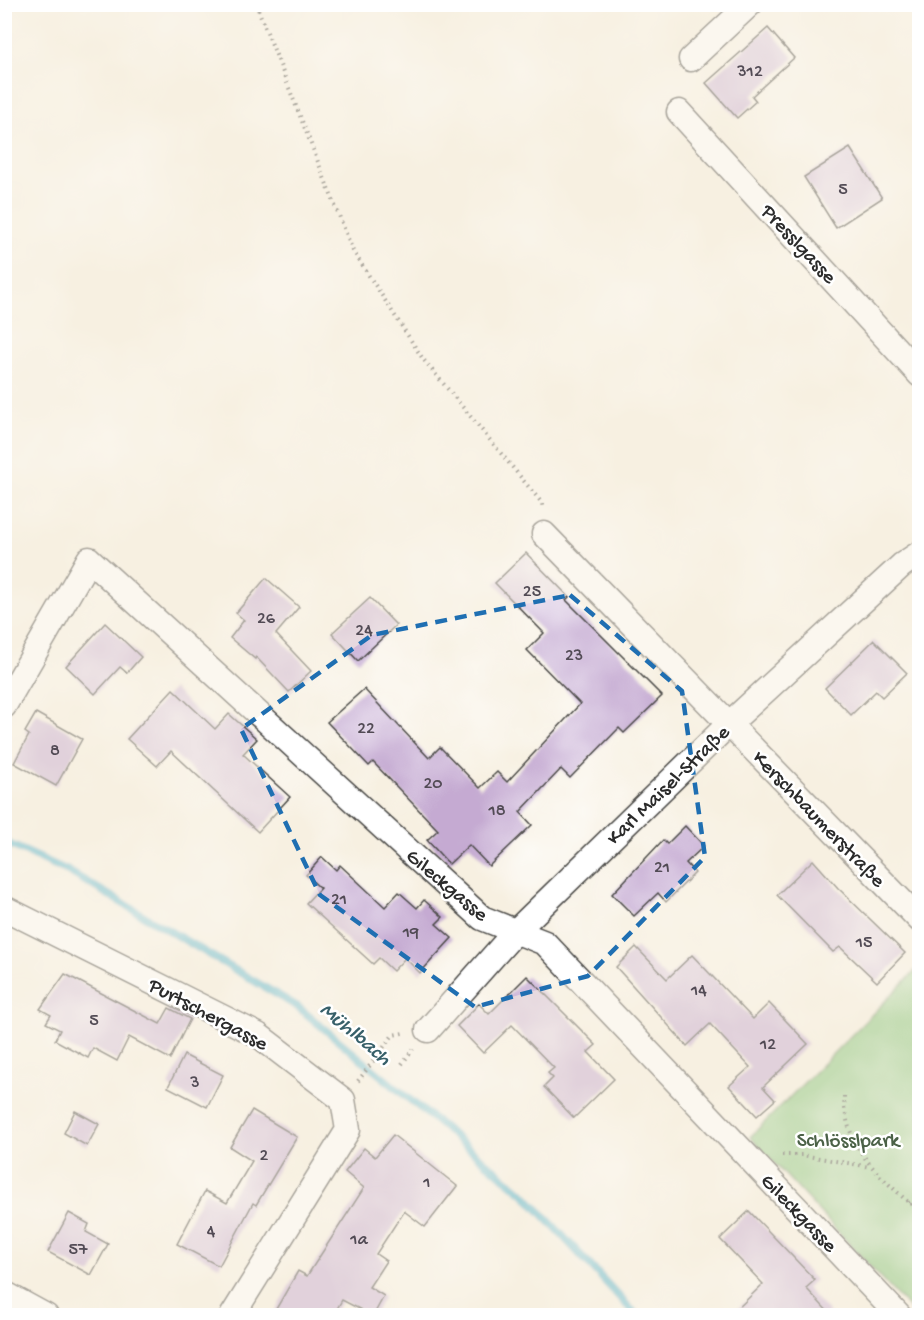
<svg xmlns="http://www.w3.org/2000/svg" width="924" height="1320" font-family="'Gochi Hand',sans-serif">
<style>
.green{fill:#87c57b;stroke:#597853;stroke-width:1.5}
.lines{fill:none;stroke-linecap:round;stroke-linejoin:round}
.stream{stroke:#4aafc9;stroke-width:8}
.building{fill:#c5aad2}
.minor-casing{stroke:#4a4946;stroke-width:27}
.path{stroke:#4a4946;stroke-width:4;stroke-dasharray:1.5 4.5;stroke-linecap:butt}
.minor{stroke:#fff;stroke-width:24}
.marked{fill:none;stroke:#1f6fb2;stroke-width:4.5;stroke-dasharray:12 8;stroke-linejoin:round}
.labels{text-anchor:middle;stroke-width:5;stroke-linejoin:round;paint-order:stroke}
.number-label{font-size:18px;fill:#524b55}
.street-label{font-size:21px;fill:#2b2b2b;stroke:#fff}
.park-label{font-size:21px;fill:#4b6147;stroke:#fff}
.water-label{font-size:22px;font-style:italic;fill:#37606a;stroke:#fff}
</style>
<rect width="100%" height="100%" fill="#fff"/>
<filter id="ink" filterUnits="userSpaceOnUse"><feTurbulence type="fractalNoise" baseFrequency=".0167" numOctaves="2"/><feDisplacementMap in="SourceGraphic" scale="12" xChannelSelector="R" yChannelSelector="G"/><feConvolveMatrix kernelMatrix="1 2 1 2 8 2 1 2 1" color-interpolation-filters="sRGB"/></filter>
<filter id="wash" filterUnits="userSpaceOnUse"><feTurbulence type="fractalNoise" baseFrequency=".008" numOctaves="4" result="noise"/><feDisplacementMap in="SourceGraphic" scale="24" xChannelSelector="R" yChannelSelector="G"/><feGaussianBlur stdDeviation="1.35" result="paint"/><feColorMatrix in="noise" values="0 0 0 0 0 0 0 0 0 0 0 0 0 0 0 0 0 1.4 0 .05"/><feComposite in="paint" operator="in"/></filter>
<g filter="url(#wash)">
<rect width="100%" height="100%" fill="#f7f0e1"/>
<path class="green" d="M 919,967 L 920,1315 L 916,1316 L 750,1137 Z"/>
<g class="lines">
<path class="stream" d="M 4,842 L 68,871 L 298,1007 L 524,1194 L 637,1316"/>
</g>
<g id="blocks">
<g class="building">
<path d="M 768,28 L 794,58 L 752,96 L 756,101 L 737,118 L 706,83 Z"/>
<path d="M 850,148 L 882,198 L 836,228 L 804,177 Z"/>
<path d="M 526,553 L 569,597 L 566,600 L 662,696 L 624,733 L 619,728 L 570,778 L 561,769 L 520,812 L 532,825 L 489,866 L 469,845 L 449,864 L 427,840 L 438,830 L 373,762 L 369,766 L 327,722 L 364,689 L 429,758 L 440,747 L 480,788 L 497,772 L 507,782 L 580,704 L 527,650 L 544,633 L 495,583 Z"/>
<path d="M 266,578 L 299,607 L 276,634 L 311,671 L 289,692 L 256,657 L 255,659 L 230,638 L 244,620 L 236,613 Z"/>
<path d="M 370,598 L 396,625 L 358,661 L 332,633 Z"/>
<path d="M 105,623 L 141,657 L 127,673 L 120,667 L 95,694 L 66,666 Z"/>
<path d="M 874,640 L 907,673 L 882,697 L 876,691 L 851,715 L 825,688 Z"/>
<path d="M 173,689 L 215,729 L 229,714 L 257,739 L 243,754 L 290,797 L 258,832 L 171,751 L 157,766 L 127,739 Z"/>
<path d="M 36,713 L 82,739 L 56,786 L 14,763 L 29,735 L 25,732 Z"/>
<path d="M 685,826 L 704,846 L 686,863 L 695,873 L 666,902 L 658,893 L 634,916 L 612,894 L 663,840 L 667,844 Z"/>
<path d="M 322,857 L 336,870 L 340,865 L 385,907 L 399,892 L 417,908 L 424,900 L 443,917 L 436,924 L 452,938 L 420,973 L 405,958 L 393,971 L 379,958 L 373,964 L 306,903 L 320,888 L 306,875 Z"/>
<path d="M 813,860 L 838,888 L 905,953 L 877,982 L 840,947 L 833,952 L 777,895 Z"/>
<path d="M 636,947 L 667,979 L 692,955 L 753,1019 L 769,1003 L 808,1044 L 763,1087 L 775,1100 L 757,1116 L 729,1086 L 750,1067 L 710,1024 L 687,1046 L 616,967 Z"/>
<path d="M 65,974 L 160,1024 L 169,1008 L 190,1019 L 170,1059 L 129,1037 L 117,1061 L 93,1048 L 88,1058 L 55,1040 L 60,1030 L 46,1023 L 51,1015 L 40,1009 Z"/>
<path d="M 527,976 L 596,1045 L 588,1052 L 614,1079 L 574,1118 L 544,1087 L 553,1078 L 548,1073 L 554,1068 L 512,1025 L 483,1053 L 457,1026 L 479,1004 L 489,1014 Z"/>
<path d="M 184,1055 L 223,1075 L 207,1107 L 168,1087 Z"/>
<path d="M 252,1110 L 297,1137 L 256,1205 L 253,1203 L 219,1266 L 177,1244 L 205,1191 L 227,1203 L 252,1161 L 230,1147 Z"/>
<path d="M 75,1111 L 99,1124 L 87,1146 L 64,1133 Z"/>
<path d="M 393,1135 L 457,1186 L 425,1227 L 404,1211 L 376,1254 L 386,1261 L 369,1287 L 384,1296 L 373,1316 L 342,1300 L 333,1316 L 272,1316 L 298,1271 L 307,1276 L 364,1188 L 345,1172 L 364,1148 L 375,1157 Z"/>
<path d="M 749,1211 L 815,1280 L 806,1288 L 832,1316 L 730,1316 L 763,1284 L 720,1239 Z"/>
<path d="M 69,1213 L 89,1224 L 86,1232 L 108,1244 L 91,1275 L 48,1252 Z"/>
</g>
</g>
</g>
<g filter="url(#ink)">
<use href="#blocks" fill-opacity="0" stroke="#4a4946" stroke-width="1.5"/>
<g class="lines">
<g class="minor-casing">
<g id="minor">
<path d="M 691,59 L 750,4"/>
<path d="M 679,112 L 920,375"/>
<path d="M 544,534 L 920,920"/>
<path d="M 4,706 L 89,559 L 482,918 L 545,943 L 899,1316"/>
<path d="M 4,908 L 258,1035 L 343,1100 L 348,1130 L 232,1316"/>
<path d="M 428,1030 L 515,932 L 729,724 L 902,565 L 920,553"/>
<path d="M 4,1293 L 46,1316"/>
</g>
</g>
<g class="path">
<path d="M 256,4 L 353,251 L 423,359 L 542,503 L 543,509"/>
<path d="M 402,1064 L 413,1049"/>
<path d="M 358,1081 L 393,1035 L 403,1033"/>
<path d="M 844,1096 C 845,1152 882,1177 920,1213"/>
<path d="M 782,1155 L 802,1155 L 870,1167"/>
<path d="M 909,1203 L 920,1196"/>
</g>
<use href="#minor" class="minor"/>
</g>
</g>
<path d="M0 0H924V1320H0ZM 570,595 L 682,691 L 705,857 L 588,976 L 475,1007 L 320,895 L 241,729 L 372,635 Z" fill="#f7f0e1" fill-opacity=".55" fill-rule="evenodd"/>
<path class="marked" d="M 570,595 L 682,691 L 705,857 L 588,976 L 475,1007 L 320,895 L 241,729 L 372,635 Z"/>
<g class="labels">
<g class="number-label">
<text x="750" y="76">312</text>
<text x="843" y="194">5</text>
<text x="532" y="596">25</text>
<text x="266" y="623">26</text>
<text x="364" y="635">24</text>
<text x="574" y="660">23</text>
<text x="366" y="733">22</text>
<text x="55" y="755">8</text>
<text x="433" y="788">20</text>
<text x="497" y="815">18</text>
<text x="662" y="872">21</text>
<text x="339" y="904">21</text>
<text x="411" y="937">19</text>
<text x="864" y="947">15</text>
<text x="699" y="995">14</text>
<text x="94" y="1025">5</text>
<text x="768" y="1049">12</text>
<text x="195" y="1087">3</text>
<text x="264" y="1160">2</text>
<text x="427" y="1187">1</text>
<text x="211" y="1236">4</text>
<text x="359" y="1244">1a</text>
<text x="78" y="1254">57</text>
</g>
<g class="street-label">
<text transform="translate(800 243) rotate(47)" y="7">Presslgasse</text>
<text transform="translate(667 784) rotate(-44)" y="7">Karl Maisel-Straße</text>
<text transform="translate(820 818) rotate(46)" y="7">Kerschbaumerstraße</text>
<text transform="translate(448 884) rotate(40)" y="7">Gileckgasse</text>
<text transform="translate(209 1013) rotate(28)" y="7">Purtschergasse</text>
<text transform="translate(800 1212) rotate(46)" y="7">Gileckgasse</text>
</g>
<g class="park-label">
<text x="848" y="1146">Schlösslpark</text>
</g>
<g class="water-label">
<text transform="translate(357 1032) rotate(40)" y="8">Mühlbach</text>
</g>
</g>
<rect width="924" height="1320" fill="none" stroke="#fff" stroke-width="24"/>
</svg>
